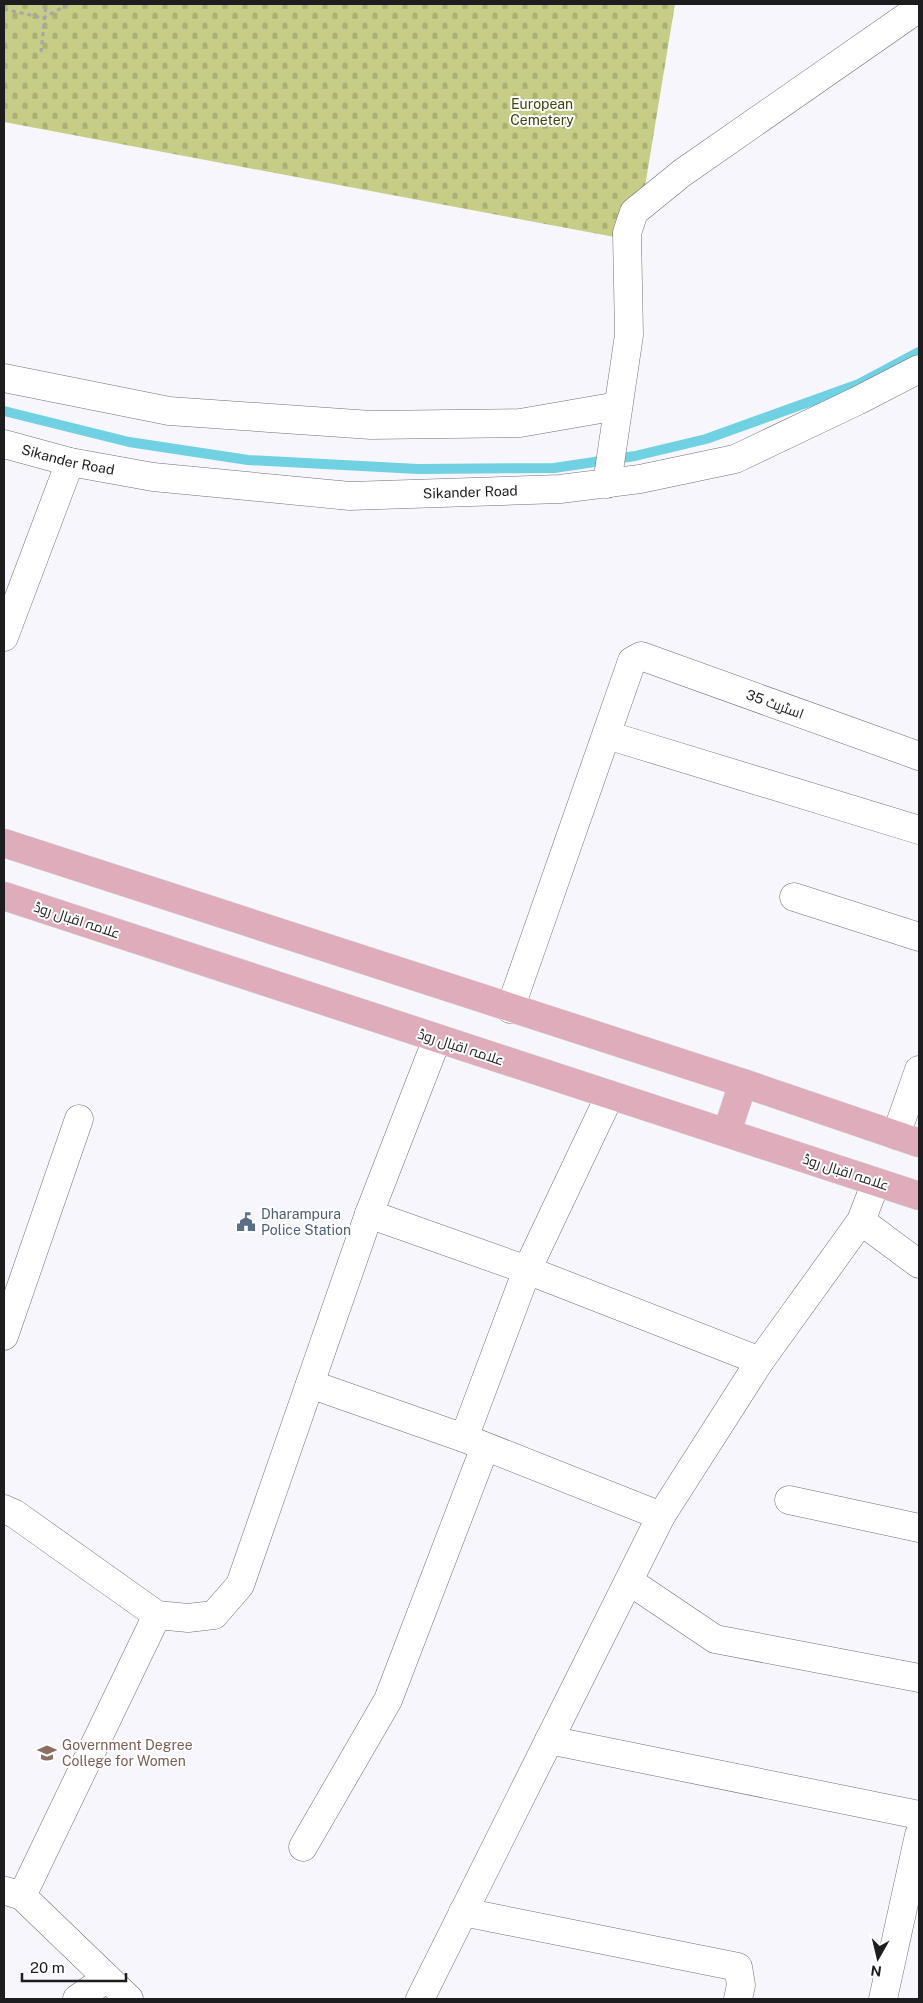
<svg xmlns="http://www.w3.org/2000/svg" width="923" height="2003" font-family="'Public Sans',Cairo,sans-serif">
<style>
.cemetery{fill:url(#cemetery-stones)}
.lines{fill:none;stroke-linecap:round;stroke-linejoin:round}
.stream{stroke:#6fd1e1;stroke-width:10}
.minor-casing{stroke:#717176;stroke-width:29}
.major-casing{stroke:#d2d2d2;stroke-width:29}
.path{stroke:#a6a5aa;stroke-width:3;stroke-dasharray:4 4;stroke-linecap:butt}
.minor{stroke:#fff;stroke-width:28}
.major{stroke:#deacba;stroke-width:28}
.labels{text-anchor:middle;stroke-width:4;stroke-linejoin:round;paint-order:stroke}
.park-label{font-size:14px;fill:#41440c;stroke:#fff}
.street-label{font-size:14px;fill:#1d1c1f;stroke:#fff}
.service-label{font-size:14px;fill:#4e5e75;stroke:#fff;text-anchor:start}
.education-label{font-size:14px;fill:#785e54;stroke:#fff;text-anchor:start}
</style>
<defs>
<pattern id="cemetery-stones" width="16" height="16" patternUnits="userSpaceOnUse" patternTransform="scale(1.25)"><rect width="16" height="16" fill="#c7cd86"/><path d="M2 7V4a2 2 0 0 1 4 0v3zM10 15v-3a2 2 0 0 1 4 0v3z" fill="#aaaf73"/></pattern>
</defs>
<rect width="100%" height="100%" fill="#f7f6fc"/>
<path class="cemetery" d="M 4,4 L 675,4 L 636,241 L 4,122 Z"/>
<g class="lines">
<path class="stream" d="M 4,411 L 129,442 L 248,460 L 418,469 L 554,468 L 635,456 L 706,439 L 859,384 L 919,352"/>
<g class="minor-casing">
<g id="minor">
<path d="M 4,378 L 169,411 L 371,425 L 520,423 L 618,406"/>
<path id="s1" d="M 4,444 L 70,462 L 153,477 L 350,496 L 560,489 L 640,479 L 735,459 L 857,401 L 919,369"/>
<path d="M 607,484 L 629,335 L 627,233 L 634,212 L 682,173 L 919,8"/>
<path d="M 4,637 L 70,462"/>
<path d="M 607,735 L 919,830"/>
<path d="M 794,897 L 919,937"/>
<path d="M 510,1009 L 632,661 L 641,656 L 919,756"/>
<path d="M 896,1135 L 919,1070"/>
<path d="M 369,1214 L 527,1270 L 760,1361"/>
<path d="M 861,1221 L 919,1264"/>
<path d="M 4,1336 L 79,1119"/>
<path d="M 310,1384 L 464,1438 L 661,1516"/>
<path d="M 464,1438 L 527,1270 L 610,1095"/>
<path d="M 789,1500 L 919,1528"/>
<path d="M 4,1509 L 15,1514 L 157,1615"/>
<path d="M 629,1581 L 715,1639 L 919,1678"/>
<path d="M 549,1740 L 919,1815"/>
<path d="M 303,1847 L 388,1700 L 485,1447"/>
<path d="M 6,1891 L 22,1896 L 129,1999"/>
<path d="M 22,1896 L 157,1615 L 188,1618 L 214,1615 L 240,1585 L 369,1214 L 437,1039"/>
<path d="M 463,1912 L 738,1967 L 741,1985 L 738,1999"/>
<path d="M 77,1999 L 107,1978"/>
<path d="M 420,1999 L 661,1516 L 760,1361 L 861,1221 L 876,1182"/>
<path d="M 883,1999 L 919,1835"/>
</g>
</g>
<g class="major-casing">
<g id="major">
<path d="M 4,843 L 743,1083 L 919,1143"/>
<path d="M 4,896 L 919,1196"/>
<path d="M 727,1132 L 743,1083"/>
</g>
</g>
<g class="path">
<path d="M 4,9 L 43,18 L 69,4"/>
<path d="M 41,52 L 46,4"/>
</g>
<use href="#minor" class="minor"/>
<use href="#major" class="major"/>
</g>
<defs>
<g id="civic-bare" transform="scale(1.5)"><path d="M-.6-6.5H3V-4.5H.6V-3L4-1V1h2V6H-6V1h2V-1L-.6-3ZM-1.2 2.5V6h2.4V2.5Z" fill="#5c6f8a" stroke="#fff" stroke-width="2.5" paint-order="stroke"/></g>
<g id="university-bare" transform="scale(1.5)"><path d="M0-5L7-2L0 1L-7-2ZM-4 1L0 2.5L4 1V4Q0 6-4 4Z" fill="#8d6e63" stroke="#fff" stroke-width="2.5" paint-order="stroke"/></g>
</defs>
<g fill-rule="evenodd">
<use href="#civic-bare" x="246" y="1222"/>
<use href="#university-bare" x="47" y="1753"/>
</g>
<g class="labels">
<g class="park-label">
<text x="542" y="109">European<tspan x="542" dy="16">Cemetery</tspan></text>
</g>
<g class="street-label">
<text dy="5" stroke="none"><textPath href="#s1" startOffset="66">Sikander Road</textPath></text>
<text dy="5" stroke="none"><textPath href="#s1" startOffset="471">Sikander Road</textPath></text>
<text transform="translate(775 704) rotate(20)" y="5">اسٹریٹ 35</text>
<text transform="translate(77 920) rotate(18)" y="5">علامہ اقبال روڈ</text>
<text transform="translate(461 1047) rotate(18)" y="5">علامہ اقبال روڈ</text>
<text transform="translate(846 1172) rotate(18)" y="5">علامہ اقبال روڈ</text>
</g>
<g class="service-label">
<text x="261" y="1219">Dharampura<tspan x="261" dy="16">Police Station</tspan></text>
</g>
<g class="education-label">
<text x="62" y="1750">Government Degree<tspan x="62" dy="16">College for Women</tspan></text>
</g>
</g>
<rect width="923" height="2003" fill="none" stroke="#1d1c1f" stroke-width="10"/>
<g transform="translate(878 1958) rotate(188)" stroke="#ffffff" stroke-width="4" paint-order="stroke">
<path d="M0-4L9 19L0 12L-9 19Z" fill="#1d1c1f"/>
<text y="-8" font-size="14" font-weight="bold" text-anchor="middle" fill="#1d1c1f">N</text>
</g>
<path d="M22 1973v8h104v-8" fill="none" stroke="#1d1c1f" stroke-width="2.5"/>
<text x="30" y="1973" font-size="15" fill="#1d1c1f" stroke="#ffffff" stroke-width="4" paint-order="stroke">20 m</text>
</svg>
